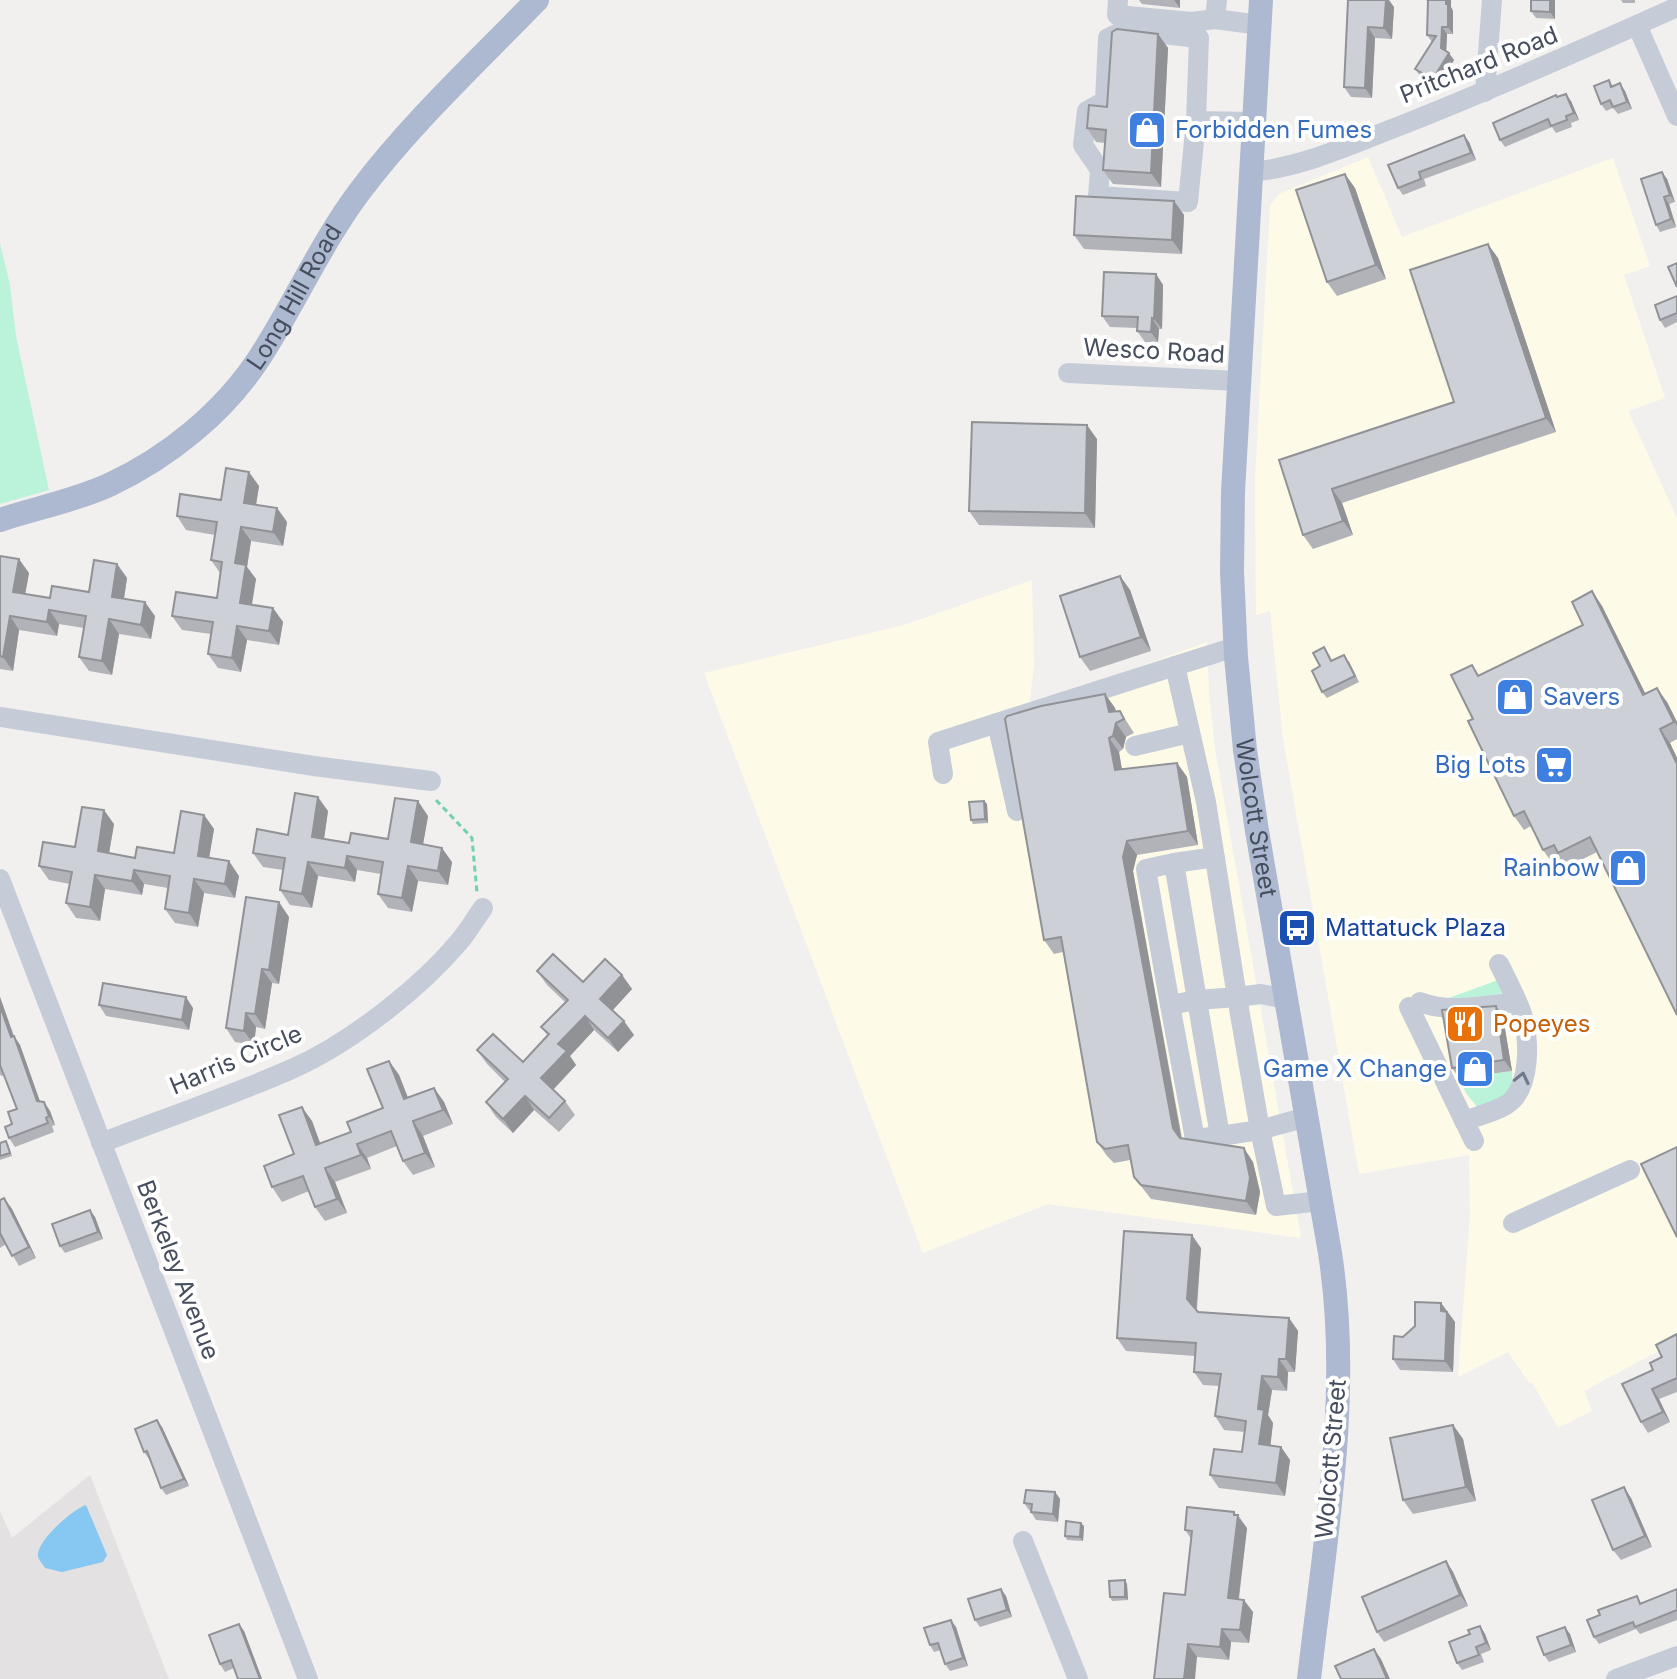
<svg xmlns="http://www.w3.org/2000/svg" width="1677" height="1679" font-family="Inter,sans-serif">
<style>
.commercial{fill:#fdfbe8}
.education{fill:#e3e1e1}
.green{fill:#bbf2da}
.water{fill:#86c8f2}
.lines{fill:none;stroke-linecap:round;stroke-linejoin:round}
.path{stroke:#71d2b3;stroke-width:3;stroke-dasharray:6 4;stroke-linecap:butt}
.minor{stroke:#c5ccd8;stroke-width:20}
.major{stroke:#adb9d0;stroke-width:24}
.wall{fill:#b1b3b9}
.shaded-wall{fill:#909296}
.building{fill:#ced0d7;stroke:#909296;stroke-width:2}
.oneway{stroke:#727a89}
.labels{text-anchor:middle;stroke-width:8;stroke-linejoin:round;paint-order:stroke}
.street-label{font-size:24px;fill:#464e5e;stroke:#fff}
.shop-label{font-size:24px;fill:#366cbe;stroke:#fff;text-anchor:end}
.transit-label{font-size:24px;fill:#164399;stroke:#fff;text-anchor:start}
.food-label{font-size:24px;fill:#c56008;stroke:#fff;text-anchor:start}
</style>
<rect width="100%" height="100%" fill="#f2f0ef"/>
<g class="commercial">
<path d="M 1368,157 L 1402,237 L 1613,158 L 1650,266 L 1624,275 L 1665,398 L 1628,411 L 1677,518 L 1677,1341 L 1584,1391 L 1592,1411 L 1558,1428 L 1532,1382 L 1529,1383 L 1508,1352 L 1458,1377 L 1470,1215 L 1469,1155 L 1359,1174 L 1283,738 L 1270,611 L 1256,615 L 1255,480 L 1270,205 L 1279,194 Z"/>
<path d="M 1032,580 L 1034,664 L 1029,707 L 1207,642 L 1209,693 L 1215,749 L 1301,1238 L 1048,1204 L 923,1253 L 704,673 L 904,625 Z"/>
</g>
<path class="education" d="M 90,1475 L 169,1679 L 0,1679 L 0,1511 L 12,1538 Z"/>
<g class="green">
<path d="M 0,243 L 10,285 L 16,336 L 49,490 L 0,504 Z"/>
<path d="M 1498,980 L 1503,993 L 1457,1002 L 1449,998 Z"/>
<path d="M 1512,1071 L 1513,1092 L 1477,1107 L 1466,1093 L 1459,1078 Z"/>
</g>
<path class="water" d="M 86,1505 L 107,1555 L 103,1562 L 62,1572 L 45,1568 C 44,1566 39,1560 38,1557 C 35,1542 73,1509 86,1505 Z"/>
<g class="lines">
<path class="path" d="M 436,800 L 472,838 L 477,893"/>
<g class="minor">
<path d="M 1118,0 L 1117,15 L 1192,22 L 1215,19"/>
<path d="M 1217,0 L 1215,19 L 1260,25"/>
<path d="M 1637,25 L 1677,116"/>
<path d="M 1485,92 L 1492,0"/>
<path d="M 1196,121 L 1188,202 L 1098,196 L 1100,170 L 1083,145 L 1087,111 L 1105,101 L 1108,38 L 1125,30 L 1199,38 L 1196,121 L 1254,122"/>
<path d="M 1251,172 C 1304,167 1352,144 1402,125 C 1495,88 1586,48 1677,7"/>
<path d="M 1068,373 L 1238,381"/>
<path d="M 0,717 L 314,766 L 431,781"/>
<path d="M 997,723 L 1017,811"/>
<path d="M 1135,746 L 1190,733"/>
<path d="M 943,774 L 938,742 L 1175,666"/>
<path d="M 1215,857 L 1174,863 L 1197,1000 L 1237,997 L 1206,802 L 1175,666 L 1235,647"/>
<path d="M 1174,863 L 1146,869 L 1170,1005 L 1197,1000 L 1220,1136 L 1260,1130 L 1276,1206 L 1321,1201"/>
<path d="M 0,879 L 308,1679"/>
<path d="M 1286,999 L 1261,994 L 1237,997 L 1260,1130 L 1307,1117"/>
<path d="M 1420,1002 C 1449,1014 1486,1005 1517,1002"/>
<path d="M 1170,1005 L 1195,1139 L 1220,1136"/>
<path d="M 1409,1007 L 1474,1141"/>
<path d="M 1464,1121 C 1478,1116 1494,1112 1506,1105 C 1532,1089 1530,1036 1521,1011 C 1515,995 1507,980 1499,964"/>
<path d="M 101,1143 C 165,1118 231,1096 294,1068 C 350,1043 419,989 458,943 C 468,932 475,919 483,908"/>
<path d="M 1513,1223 L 1630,1170"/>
<path d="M 1023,1541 L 1078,1679"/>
<path d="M 1616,1679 L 1677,1656"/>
</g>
<g class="major">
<path id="s1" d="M 1261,0 L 1233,492 L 1232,572 L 1236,657 L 1245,750 L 1257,831 L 1330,1253 C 1352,1394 1325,1538 1309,1679"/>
<path id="s2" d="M 0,520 C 36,508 74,501 109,485 C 169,457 224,412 260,357 C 295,303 321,243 360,191 C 412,122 477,62 537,0"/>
</g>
</g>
<g class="wall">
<path d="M 1139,0 L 1180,0 L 1180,8 L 1142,4 Z"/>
<path d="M 1348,0 L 1394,7 L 1392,39 L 1375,38 L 1372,98 L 1351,97 L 1344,87 Z"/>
<path d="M 1426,0 L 1451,0 L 1451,7 L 1453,11 L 1453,34 L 1447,34 L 1446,52 L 1454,60 L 1438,87 L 1420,76 L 1415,69 L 1432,42 L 1427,35 L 1428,2 Z"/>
<path d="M 1531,0 L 1555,0 L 1555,19 L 1536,18 L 1531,11 Z"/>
<path d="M 1621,0 L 1635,0 L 1635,3 L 1623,3 Z"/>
<path d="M 1158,34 L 1168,48 L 1161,187 L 1113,184 L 1103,170 L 1105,143 L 1096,142 L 1087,128 L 1107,107 Z"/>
<path d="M 1609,80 L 1613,86 L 1625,91 L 1632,109 L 1618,114 L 1613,108 L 1606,111 L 1601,104 Z"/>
<path d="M 1557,97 L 1571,101 L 1579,120 L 1571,123 L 1572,127 L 1556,133 L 1552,127 L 1505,147 L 1500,140 Z"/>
<path d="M 1469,142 L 1476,160 L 1424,179 L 1426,186 L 1403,195 L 1398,188 L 1388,165 Z"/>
<path d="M 1662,172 L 1667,179 L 1675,202 L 1669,204 L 1676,227 L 1660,232 L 1656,225 Z"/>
<path d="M 1355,188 L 1386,279 L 1337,296 L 1327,282 Z"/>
<path d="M 1174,201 L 1184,215 L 1182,254 L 1084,249 L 1074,235 Z"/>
<path d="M 1498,258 L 1556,432 L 1342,503 L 1353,535 L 1313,549 L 1303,535 L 1279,460 L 1454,402 Z"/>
<path d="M 1156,274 L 1163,285 L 1162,329 L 1159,329 L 1158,342 L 1145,342 L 1137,331 L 1137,328 L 1110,327 L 1102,316 Z"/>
<path d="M 1677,296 L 1677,322 L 1665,328 L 1660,320 Z"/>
<path d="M 1097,439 L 1095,528 L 979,525 L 969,511 Z"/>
<path d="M 259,486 L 256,505 L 277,508 L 287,522 L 283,546 L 251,541 L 247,567 L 256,579 L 251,605 L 273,608 L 283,622 L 279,645 L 247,640 L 241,672 L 218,668 L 208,654 L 211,634 L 182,630 L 172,616 L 217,598 L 220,573 L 211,560 L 215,535 L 186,530 L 177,516 Z"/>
<path d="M 0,556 L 29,573 L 25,594 L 50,598 L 89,592 L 117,564 L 127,578 L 124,599 L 155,616 L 151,639 L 119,634 L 112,675 L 89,671 L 79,657 L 84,628 L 59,624 L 57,636 L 19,630 L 13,671 L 0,669 Z"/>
<path d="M 1120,576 L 1130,590 L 1151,651 L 1090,671 L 1080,657 Z"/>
<path d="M 1592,591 L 1602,606 L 1645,694 L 1667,702 L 1677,722 L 1677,739 L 1670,743 L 1677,758 L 1677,1015 L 1597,852 L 1567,867 L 1562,860 L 1553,864 L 1543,850 L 1531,826 L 1524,830 L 1514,816 L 1479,675 L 1583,625 Z"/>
<path d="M 1329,654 L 1332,661 L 1349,661 L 1359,682 L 1327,698 L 1322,692 L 1320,666 Z"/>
<path d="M 1105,694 L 1115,708 L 1116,711 L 1120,711 L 1134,733 L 1126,737 L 1123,749 L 1119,752 L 1122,769 L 1177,763 L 1187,777 L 1198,845 L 1137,855 L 1133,871 L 1182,1138 L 1253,1162 L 1260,1192 L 1256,1215 L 1151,1199 L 1134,1177 L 1130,1160 L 1114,1163 L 1107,1156 L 1097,1142 L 1063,952 L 1054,954 L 1044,940 Z"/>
<path d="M 984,801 L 987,804 L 988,823 L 973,824 L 971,820 Z"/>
<path d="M 328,811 L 324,839 L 349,843 L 388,839 L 428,816 L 423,844 L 452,862 L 448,885 L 418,881 L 412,912 L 388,908 L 378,894 L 381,874 L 357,870 L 355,882 L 318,876 L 312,908 L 290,905 L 280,890 L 283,870 L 263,867 L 253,853 L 288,835 Z"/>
<path d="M 204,815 L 214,829 L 209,858 L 239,876 L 235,898 L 204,893 L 198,927 L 175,923 L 165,909 L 168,888 L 144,884 L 142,895 L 105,889 L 100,921 L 76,918 L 66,903 L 70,884 L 49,880 L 39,866 L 114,824 L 109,853 L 135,858 L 174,853 Z"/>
<path d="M 289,917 L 279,984 L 272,983 L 265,1029 L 256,1027 L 254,1045 L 235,1042 L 226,1028 Z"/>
<path d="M 537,971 L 583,982 L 622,975 L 632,989 L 613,1010 L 634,1035 L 618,1052 L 594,1030 L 570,1056 L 576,1065 L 553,1090 L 565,1101 L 575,1115 L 559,1132 L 534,1110 L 513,1133 L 496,1117 L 486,1102 L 505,1082 L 487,1064 L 477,1050 L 523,1062 L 548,1036 L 541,1027 L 565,1002 L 547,985 Z"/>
<path d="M 0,997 L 14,1036 L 20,1045 L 40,1102 L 44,1102 L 50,1111 L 55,1125 L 52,1126 L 54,1132 L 15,1147 L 9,1138 L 17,1109 L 4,1075 L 1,1076 L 0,1074 Z"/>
<path d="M 99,1005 L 193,1008 L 189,1030 L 106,1016 Z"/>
<path d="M 1496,1006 L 1503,1017 L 1512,1071 L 1459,1078 L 1452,1068 Z"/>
<path d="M 389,1061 L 399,1075 L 408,1098 L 434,1088 L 444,1102 L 453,1124 L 423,1136 L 435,1167 L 413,1175 L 403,1161 L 397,1146 L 367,1158 L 371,1169 L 335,1182 L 347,1213 L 325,1221 L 315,1207 L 309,1191 L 282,1202 L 272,1187 L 294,1154 L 312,1121 L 320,1144 L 351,1132 L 383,1108 Z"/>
<path d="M 0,1143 L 8,1144 L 12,1156 L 0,1160 Z"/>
<path d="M 4,1198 L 12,1209 L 36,1258 L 19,1266 L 6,1244 L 0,1248 L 0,1200 Z"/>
<path d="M 95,1217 L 103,1239 L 65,1253 L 60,1246 Z"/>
<path d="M 1201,1248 L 1197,1310 L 1198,1312 L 1289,1318 L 1298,1331 L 1295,1372 L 1288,1372 L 1287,1391 L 1272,1390 L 1268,1415 L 1273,1423 L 1270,1446 L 1281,1447 L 1290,1460 L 1285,1496 L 1219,1488 L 1210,1475 L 1242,1452 L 1245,1432 L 1224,1430 L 1215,1416 L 1220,1386 L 1203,1385 L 1194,1372 L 1195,1356 L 1126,1351 L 1117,1338 Z"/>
<path d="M 1441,1303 L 1455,1322 L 1453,1372 L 1400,1370 L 1393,1359 L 1403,1337 Z"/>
<path d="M 1677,1334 L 1677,1392 L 1659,1399 L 1670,1422 L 1648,1433 L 1641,1422 L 1653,1370 Z"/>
<path d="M 1453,1425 L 1463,1439 L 1476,1501 L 1413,1514 L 1403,1500 Z"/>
<path d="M 162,1427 L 189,1486 L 166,1495 L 161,1488 L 149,1459 L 144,1452 Z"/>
<path d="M 1055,1492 L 1060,1499 L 1058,1522 L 1036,1520 L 1031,1512 L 1031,1511 L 1029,1510 L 1024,1503 Z"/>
<path d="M 1631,1498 L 1652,1547 L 1621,1560 L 1613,1550 Z"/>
<path d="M 1238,1515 L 1247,1528 L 1239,1599 L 1253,1612 L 1249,1643 L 1231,1642 L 1229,1660 L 1197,1657 L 1154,1679 L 1185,1595 L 1192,1540 L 1185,1530 Z"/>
<path d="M 1084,1526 L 1083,1541 L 1067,1540 L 1065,1536 Z"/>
<path d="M 1446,1561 L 1453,1572 L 1468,1606 L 1384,1642 L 1377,1632 Z"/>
<path d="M 1125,1580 L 1127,1584 L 1128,1600 L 1112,1601 L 1110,1597 Z"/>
<path d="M 1677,1589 L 1677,1620 L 1640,1634 L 1636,1629 L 1599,1644 L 1594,1637 L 1600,1615 L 1637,1596 L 1641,1603 Z"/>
<path d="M 1006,1596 L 1012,1617 L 980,1627 L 975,1620 Z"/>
<path d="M 1480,1626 L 1485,1634 L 1491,1650 L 1481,1654 L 1484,1662 L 1462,1670 L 1457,1663 L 1470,1634 Z"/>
<path d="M 956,1627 L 968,1666 L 950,1671 L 945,1664 L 941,1650 L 934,1652 L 930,1645 Z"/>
<path d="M 244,1631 L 262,1679 L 238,1679 L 234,1668 L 225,1672 L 220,1664 Z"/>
<path d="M 1570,1634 L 1576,1652 L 1549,1662 L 1544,1655 Z"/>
</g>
<g class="shaded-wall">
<path d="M 1174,0 L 1180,0 L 1180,8 Z"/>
<path d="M 1386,0 L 1389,0 L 1394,7 L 1392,39 L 1384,28 Z"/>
<path d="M 1446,0 L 1451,0 L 1451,7 L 1453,11 L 1453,34 L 1448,27 Z"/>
<path d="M 1550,0 L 1555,0 L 1555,19 L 1550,12 Z"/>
<path d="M 1368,27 L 1375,38 L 1372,98 L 1365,88 Z"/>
<path d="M 1442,27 L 1447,34 L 1446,56 L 1441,48 Z"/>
<path d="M 1158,34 L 1168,48 L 1161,187 L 1151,173 Z"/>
<path d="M 1449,53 L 1454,60 L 1438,87 L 1433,79 Z"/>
<path d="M 1620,83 L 1625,91 L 1632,109 L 1627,102 Z"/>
<path d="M 1566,94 L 1571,101 L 1579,120 L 1574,113 Z"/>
<path d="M 1464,135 L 1469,142 L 1476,160 L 1471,153 Z"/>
<path d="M 1662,172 L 1667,179 L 1675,202 L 1670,195 Z"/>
<path d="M 1345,174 L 1355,188 L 1386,279 L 1376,265 Z"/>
<path d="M 1664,197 L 1669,204 L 1676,227 L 1671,219 Z"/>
<path d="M 1174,201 L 1184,215 L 1182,254 L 1172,240 Z"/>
<path d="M 1488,244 L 1498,258 L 1556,432 L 1546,418 Z"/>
<path d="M 1156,274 L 1163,285 L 1162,329 L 1154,319 Z"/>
<path d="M 1152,318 L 1159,329 L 1158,342 L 1151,332 Z"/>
<path d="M 1087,425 L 1097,439 L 1095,528 L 1085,513 Z"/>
<path d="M 249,472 L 259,486 L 254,517 L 244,503 Z"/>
<path d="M 1332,489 L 1342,503 L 1353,535 L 1343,521 Z"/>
<path d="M 277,508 L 287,522 L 283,546 L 273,532 Z"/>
<path d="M 241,527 L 251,541 L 247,567 L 256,579 L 250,617 L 240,603 L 235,563 Z"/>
<path d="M 19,559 L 29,573 L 23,606 L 13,592 Z"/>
<path d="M 117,564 L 127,578 L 122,611 L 112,597 Z"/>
<path d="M 1120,576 L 1130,590 L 1151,651 L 1141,637 Z"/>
<path d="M 1592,591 L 1602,606 L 1653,709 L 1643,695 Z"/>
<path d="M 145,602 L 155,616 L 151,639 L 141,625 Z"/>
<path d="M 273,608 L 283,622 L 279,645 L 269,631 Z"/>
<path d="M 49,610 L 59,624 L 57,636 L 47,622 Z"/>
<path d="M 10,616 L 19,630 L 13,671 L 3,657 Z"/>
<path d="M 109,619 L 119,634 L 112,675 L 102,661 Z"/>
<path d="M 237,626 L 247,640 L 241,672 L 232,658 Z"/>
<path d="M 1657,688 L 1667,702 L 1677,722 L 1677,726 Z"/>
<path d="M 1105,694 L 1115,708 L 1118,722 L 1109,712 Z"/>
<path d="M 1116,723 L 1126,737 L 1123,749 L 1113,736 Z"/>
<path d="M 1660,729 L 1670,743 L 1677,758 L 1677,764 Z"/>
<path d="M 1109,738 L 1119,752 L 1124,784 L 1115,770 Z"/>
<path d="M 1177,763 L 1187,777 L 1198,845 L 1188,831 Z"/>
<path d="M 318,797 L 328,811 L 322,852 L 312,837 Z"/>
<path d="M 418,801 L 428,816 L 421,856 L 411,842 Z"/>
<path d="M 984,801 L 987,804 L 988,823 L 985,819 Z"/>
<path d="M 104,810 L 114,824 L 107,865 L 98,851 Z"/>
<path d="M 204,815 L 214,829 L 207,870 L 198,856 Z"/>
<path d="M 1127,841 L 1137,855 L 1133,871 L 1182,1142 L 1173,1128 L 1123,857 Z"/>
<path d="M 442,848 L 452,862 L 448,885 L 438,871 Z"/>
<path d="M 347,856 L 357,870 L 355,882 L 345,868 Z"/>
<path d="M 229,861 L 239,876 L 235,898 L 225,884 Z"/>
<path d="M 308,862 L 318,876 L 312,908 L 302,894 Z"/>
<path d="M 408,866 L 418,881 L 412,912 L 402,898 Z"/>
<path d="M 134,870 L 144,884 L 142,895 L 132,881 Z"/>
<path d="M 95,875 L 105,889 L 100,921 L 90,907 Z"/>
<path d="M 194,879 L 204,893 L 198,927 L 189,913 Z"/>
<path d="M 279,902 L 289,917 L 279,984 L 269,970 Z"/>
<path d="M 262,969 L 272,983 L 265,1029 L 255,1014 Z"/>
<path d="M 622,975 L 632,989 L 610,1013 L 600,999 Z"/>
<path d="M 0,997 L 17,1046 L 11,1037 L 0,1006 Z"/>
<path d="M 186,997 L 193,1008 L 189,1030 L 182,1020 Z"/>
<path d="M 1496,1006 L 1503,1017 L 1512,1071 L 1504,1060 Z"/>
<path d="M 246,1013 L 256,1027 L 254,1045 L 244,1031 Z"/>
<path d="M 585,1016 L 594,1030 L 570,1056 L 576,1065 L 550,1093 L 541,1078 L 558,1044 Z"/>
<path d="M 624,1021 L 634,1035 L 618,1052 L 608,1038 Z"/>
<path d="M 14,1036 L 20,1045 L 43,1110 L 37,1101 Z"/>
<path d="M 389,1061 L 399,1075 L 414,1113 L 404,1099 Z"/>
<path d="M 434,1088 L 444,1102 L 453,1124 L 443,1110 Z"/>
<path d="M 525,1096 L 534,1110 L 513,1133 L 503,1119 Z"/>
<path d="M 44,1102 L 50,1111 L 55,1125 L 49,1116 Z"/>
<path d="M 302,1107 L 312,1121 L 326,1159 L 316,1145 Z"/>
<path d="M 413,1121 L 423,1136 L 435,1167 L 425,1153 Z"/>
<path d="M 357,1144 L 367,1158 L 371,1169 L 361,1155 Z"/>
<path d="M 1244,1148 L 1253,1162 L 1260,1192 L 1256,1215 L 1246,1201 Z"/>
<path d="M 325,1168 L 335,1182 L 347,1213 L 337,1199 Z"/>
<path d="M 4,1198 L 12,1209 L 36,1258 L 29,1247 Z"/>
<path d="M 90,1210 L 95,1217 L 103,1239 L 98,1232 Z"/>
<path d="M 1192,1235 L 1201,1248 L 1196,1312 L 1187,1299 Z"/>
<path d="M 1441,1303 L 1455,1322 L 1453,1372 L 1445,1361 Z"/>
<path d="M 1289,1318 L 1298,1331 L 1295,1372 L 1286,1359 Z"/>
<path d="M 1279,1359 L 1288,1372 L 1287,1391 L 1278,1377 Z"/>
<path d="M 1262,1376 L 1272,1390 L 1268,1415 L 1273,1423 L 1269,1458 L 1259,1444 L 1258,1409 Z"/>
<path d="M 1652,1389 L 1659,1399 L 1670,1422 L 1663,1412 Z"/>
<path d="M 157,1420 L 162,1427 L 189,1486 L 184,1479 Z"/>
<path d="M 1453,1425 L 1463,1439 L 1476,1501 L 1466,1487 Z"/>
<path d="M 1281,1447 L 1290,1460 L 1285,1496 L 1276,1483 Z"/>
<path d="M 1624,1487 L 1631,1498 L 1652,1547 L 1645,1536 Z"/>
<path d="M 1055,1492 L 1060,1499 L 1058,1522 L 1053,1514 Z"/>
<path d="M 1234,1512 L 1247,1528 L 1237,1611 L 1228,1598 Z"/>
<path d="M 1081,1523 L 1084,1526 L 1083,1541 L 1080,1537 Z"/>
<path d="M 1446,1561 L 1453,1572 L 1468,1606 L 1460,1595 Z"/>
<path d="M 1125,1580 L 1127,1584 L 1128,1600 L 1125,1597 Z"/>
<path d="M 1001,1589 L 1006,1596 L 1012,1617 L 1007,1610 Z"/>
<path d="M 1244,1600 L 1253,1612 L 1249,1643 L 1240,1630 Z"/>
<path d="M 951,1620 L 956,1627 L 968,1666 L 963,1658 Z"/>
<path d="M 239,1624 L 244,1631 L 262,1679 L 260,1679 Z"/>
<path d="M 1480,1626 L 1485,1634 L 1491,1650 L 1486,1643 Z"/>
<path d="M 1565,1627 L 1570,1634 L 1576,1652 L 1571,1645 Z"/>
<path d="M 1222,1629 L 1231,1642 L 1229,1660 L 1220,1647 Z"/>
<path d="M 1188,1644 L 1197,1657 L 1195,1679 L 1184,1679 Z"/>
<path d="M 1374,1649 L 1381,1659 L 1390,1679 L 1387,1679 Z"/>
</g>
<g class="building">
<path d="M 1348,0 L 1386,0 L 1384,28 L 1368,27 L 1365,88 L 1344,87 Z"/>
<path d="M 1428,0 L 1446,0 L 1446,4 L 1448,4 L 1448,27 L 1442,27 L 1441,48 L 1449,53 L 1433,79 L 1415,69 L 1436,36 L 1427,35 Z"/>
<path d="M 1531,0 L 1550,0 L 1550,12 L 1531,11 Z"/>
<path d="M 1117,29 L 1158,34 L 1151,173 L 1103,170 L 1106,130 L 1087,128 L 1089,105 L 1107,107 L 1112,32 Z"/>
<path d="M 1609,80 L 1611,87 L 1620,83 L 1627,102 L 1613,107 L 1610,100 L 1601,104 L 1594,86 Z"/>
<path d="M 1566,94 L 1574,113 L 1566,116 L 1567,120 L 1551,126 L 1548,119 L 1500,140 L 1493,123 L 1556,95 L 1557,97 Z"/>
<path d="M 1464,135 L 1471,153 L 1419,172 L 1421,179 L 1398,188 L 1388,165 Z"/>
<path d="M 1662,172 L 1670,195 L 1664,197 L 1671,219 L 1656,225 L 1641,179 Z"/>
<path d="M 1345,174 L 1376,265 L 1327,282 L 1296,190 Z"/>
<path d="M 1076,196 L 1174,201 L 1172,240 L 1074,235 Z"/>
<path d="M 1488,244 L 1546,418 L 1332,489 L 1343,521 L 1303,535 L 1279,460 L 1454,402 L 1410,270 Z"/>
<path d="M 1677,263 L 1677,287 L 1668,267 Z"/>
<path d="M 1104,272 L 1156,274 L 1154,319 L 1152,318 L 1151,332 L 1137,331 L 1138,317 L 1102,316 Z"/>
<path d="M 1677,296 L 1677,313 L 1660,320 L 1655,305 Z"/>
<path d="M 972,422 L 1087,425 L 1085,513 L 969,511 Z"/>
<path d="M 226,468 L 249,472 L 244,503 L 277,508 L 273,532 L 241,527 L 235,563 L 246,565 L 240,603 L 273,608 L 269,631 L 237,626 L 232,658 L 208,654 L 213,622 L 172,616 L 176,592 L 217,598 L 222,562 L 211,560 L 217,522 L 177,516 L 180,494 L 221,500 Z"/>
<path d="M 0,556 L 19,559 L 13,592 L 50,598 L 52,586 L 89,592 L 94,560 L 117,564 L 112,597 L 145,602 L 141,625 L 109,619 L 102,661 L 79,657 L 86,616 L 49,610 L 47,622 L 10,616 L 3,657 L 0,656 Z"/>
<path d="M 1120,576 L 1141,637 L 1080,657 L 1060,596 Z"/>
<path d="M 1592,591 L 1643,695 L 1657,688 L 1674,722 L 1660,729 L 1677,764 L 1677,1015 L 1590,837 L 1558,853 L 1554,845 L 1543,850 L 1524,811 L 1514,816 L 1468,721 L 1473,719 L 1451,675 L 1472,665 L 1478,676 L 1583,625 L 1572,602 Z"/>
<path d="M 1324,647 L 1331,661 L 1344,655 L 1355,676 L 1322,692 L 1312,671 L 1320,666 L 1313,653 Z"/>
<path d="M 1105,694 L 1109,712 L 1120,711 L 1124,719 L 1116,723 L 1113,736 L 1109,738 L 1115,770 L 1177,763 L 1188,831 L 1127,841 L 1123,857 L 1173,1128 L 1180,1138 L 1244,1148 L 1250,1178 L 1246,1201 L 1141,1185 L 1134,1177 L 1128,1145 L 1105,1149 L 1097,1142 L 1061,937 L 1044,940 L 1005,719 L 1007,716 L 1041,706 Z"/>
<path d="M 295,793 L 318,797 L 312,837 L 349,843 L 351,833 L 388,839 L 395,798 L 418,801 L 411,842 L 442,848 L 438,871 L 408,866 L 402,898 L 378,894 L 383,862 L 347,856 L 345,868 L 308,862 L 302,894 L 280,890 L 285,858 L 253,853 L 257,829 L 288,835 Z"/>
<path d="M 984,801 L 985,819 L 971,820 L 969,802 Z"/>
<path d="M 82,807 L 104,810 L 98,851 L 135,858 L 137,847 L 174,853 L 181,811 L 204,815 L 198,856 L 229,861 L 225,884 L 194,879 L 189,913 L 165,909 L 170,876 L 134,870 L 132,881 L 95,875 L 90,907 L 66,903 L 72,872 L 39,866 L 43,842 L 75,847 Z"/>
<path d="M 246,897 L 279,902 L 269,970 L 262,969 L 255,1014 L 246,1013 L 244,1031 L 226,1028 Z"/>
<path d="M 553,954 L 583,982 L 605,959 L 622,975 L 600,999 L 624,1021 L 608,1038 L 585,1016 L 558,1044 L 567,1051 L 541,1078 L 565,1101 L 549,1118 L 525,1096 L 503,1119 L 486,1102 L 508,1079 L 477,1050 L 493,1034 L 523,1062 L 549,1034 L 541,1027 L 568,1000 L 537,971 Z"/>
<path d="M 103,983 L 186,997 L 182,1020 L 99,1005 Z"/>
<path d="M 0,1006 L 11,1037 L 14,1036 L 37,1101 L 44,1102 L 49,1116 L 46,1118 L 48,1123 L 9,1138 L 5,1127 L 12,1124 L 8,1112 L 17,1109 L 0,1065 Z"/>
<path d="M 1496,1006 L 1504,1060 L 1452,1068 L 1442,1010 Z"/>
<path d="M 389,1061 L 404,1099 L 434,1088 L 443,1110 L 413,1121 L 425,1153 L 403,1161 L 391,1131 L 357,1144 L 361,1155 L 325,1168 L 337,1199 L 315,1207 L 303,1176 L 272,1187 L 264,1166 L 294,1154 L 279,1115 L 302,1107 L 316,1145 L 351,1132 L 347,1122 L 383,1108 L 367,1069 Z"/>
<path d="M 6,1141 L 10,1153 L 0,1156 L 0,1143 Z"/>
<path d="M 1677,1147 L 1677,1237 L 1641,1164 Z"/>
<path d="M 4,1198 L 29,1247 L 12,1256 L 0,1233 L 0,1200 Z"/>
<path d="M 90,1210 L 98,1232 L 60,1246 L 52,1224 Z"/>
<path d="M 1124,1231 L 1192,1235 L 1187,1299 L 1198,1312 L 1289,1318 L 1286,1359 L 1279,1359 L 1278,1377 L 1262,1376 L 1258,1409 L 1264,1410 L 1259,1444 L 1281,1447 L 1276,1483 L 1210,1475 L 1214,1449 L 1242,1452 L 1246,1421 L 1215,1416 L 1221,1374 L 1194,1372 L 1196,1343 L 1117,1338 Z"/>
<path d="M 1415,1302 L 1441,1303 L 1441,1311 L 1447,1312 L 1445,1361 L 1393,1359 L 1394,1336 L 1403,1337 L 1415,1326 Z"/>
<path d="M 1677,1334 L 1677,1378 L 1652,1389 L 1663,1412 L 1641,1422 L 1622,1384 L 1653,1370 L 1650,1363 L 1662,1357 L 1656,1345 Z"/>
<path d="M 157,1420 L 184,1479 L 161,1488 L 147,1451 L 144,1452 L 135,1429 Z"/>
<path d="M 1453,1425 L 1466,1487 L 1403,1500 L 1390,1438 Z"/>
<path d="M 1624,1487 L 1645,1536 L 1613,1550 L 1592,1500 Z"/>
<path d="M 1026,1490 L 1055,1492 L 1053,1514 L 1031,1512 L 1032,1504 L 1024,1503 Z"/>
<path d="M 1187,1507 L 1234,1512 L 1234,1515 L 1238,1515 L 1228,1598 L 1244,1600 L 1240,1630 L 1222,1629 L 1220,1647 L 1188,1644 L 1184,1679 L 1154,1679 L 1164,1593 L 1185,1595 L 1192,1531 L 1185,1530 Z"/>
<path d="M 1066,1521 L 1081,1523 L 1080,1537 L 1065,1536 Z"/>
<path d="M 1446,1561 L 1460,1595 L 1377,1632 L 1362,1597 Z"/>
<path d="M 1125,1580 L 1125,1597 L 1110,1597 L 1109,1581 Z"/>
<path d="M 1001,1589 L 1007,1610 L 975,1620 L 968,1599 Z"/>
<path d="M 1677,1589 L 1677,1610 L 1635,1627 L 1633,1622 L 1594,1637 L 1587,1620 L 1600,1615 L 1598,1610 L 1637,1596 L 1640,1604 Z"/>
<path d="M 951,1620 L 963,1658 L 945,1664 L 938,1643 L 930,1645 L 924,1628 Z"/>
<path d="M 239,1624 L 260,1679 L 238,1679 L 231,1660 L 220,1664 L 209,1635 Z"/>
<path d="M 1480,1626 L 1486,1643 L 1476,1647 L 1479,1655 L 1457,1663 L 1449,1642 L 1470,1634 L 1468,1630 Z"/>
<path d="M 1565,1627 L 1571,1645 L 1544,1655 L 1537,1637 Z"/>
<path d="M 1374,1649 L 1387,1679 L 1341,1679 L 1335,1666 Z"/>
</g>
<defs><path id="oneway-chevron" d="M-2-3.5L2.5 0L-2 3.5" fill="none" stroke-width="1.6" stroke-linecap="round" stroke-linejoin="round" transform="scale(2)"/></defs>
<use class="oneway" href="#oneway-chevron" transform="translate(1522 1078) rotate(-77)"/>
<defs>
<g id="shop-square" transform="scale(2)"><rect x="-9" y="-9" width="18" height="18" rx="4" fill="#3f7fe0" stroke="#fff"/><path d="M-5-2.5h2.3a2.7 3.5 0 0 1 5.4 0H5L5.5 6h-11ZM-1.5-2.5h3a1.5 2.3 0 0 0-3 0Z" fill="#fff"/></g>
<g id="supermarket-square" transform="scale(2)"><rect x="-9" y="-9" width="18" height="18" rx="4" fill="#3f7fe0" stroke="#fff"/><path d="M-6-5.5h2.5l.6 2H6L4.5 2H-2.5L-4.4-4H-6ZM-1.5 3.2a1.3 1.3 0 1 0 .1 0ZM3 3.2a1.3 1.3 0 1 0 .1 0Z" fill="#fff"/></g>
<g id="bus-square" transform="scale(2)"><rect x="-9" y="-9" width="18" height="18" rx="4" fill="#1a4fb4" stroke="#fff"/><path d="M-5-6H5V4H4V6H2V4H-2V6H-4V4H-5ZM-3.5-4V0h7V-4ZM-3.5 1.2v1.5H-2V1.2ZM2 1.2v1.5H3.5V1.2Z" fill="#fff"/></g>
<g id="restaurant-square" transform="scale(2)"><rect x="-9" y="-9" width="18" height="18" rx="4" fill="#e8710a" stroke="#fff"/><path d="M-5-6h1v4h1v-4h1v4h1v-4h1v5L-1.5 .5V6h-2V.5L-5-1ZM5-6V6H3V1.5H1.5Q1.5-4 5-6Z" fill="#fff"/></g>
</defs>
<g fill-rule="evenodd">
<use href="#shop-square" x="1147" y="130"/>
<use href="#shop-square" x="1515" y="697"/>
<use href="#supermarket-square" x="1554" y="765"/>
<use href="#shop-square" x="1628" y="868"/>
<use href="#bus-square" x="1297" y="928"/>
<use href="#restaurant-square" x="1465" y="1024"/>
<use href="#shop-square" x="1475" y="1069"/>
</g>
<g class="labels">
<g class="street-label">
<text transform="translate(1479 65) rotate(-22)" y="8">Pritchard Road</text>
<text dy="8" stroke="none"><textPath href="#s2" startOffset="384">Long Hill Road</textPath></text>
<text transform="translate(1154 351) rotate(3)" y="8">Wesco Road</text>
<text dy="8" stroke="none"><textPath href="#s1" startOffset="820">Wolcott Street</textPath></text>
<text transform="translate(236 1060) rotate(-23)" y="8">Harris Circle</text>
<text transform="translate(178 1270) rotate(69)" y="8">Berkeley Avenue</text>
<text transform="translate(1331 1459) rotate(-85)" y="8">Wolcott Street</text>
</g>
<g class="shop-label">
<text x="1175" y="138" text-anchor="start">Forbidden Fumes</text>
<text x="1543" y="705" text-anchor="start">Savers</text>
<text x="1526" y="773">Big Lots</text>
<text x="1600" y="876">Rainbow</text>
<text x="1447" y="1077">Game X Change</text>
</g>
<g class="transit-label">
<text x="1325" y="936">Mattatuck Plaza</text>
</g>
<g class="food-label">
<text x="1493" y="1032">Popeyes</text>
</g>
</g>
</svg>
